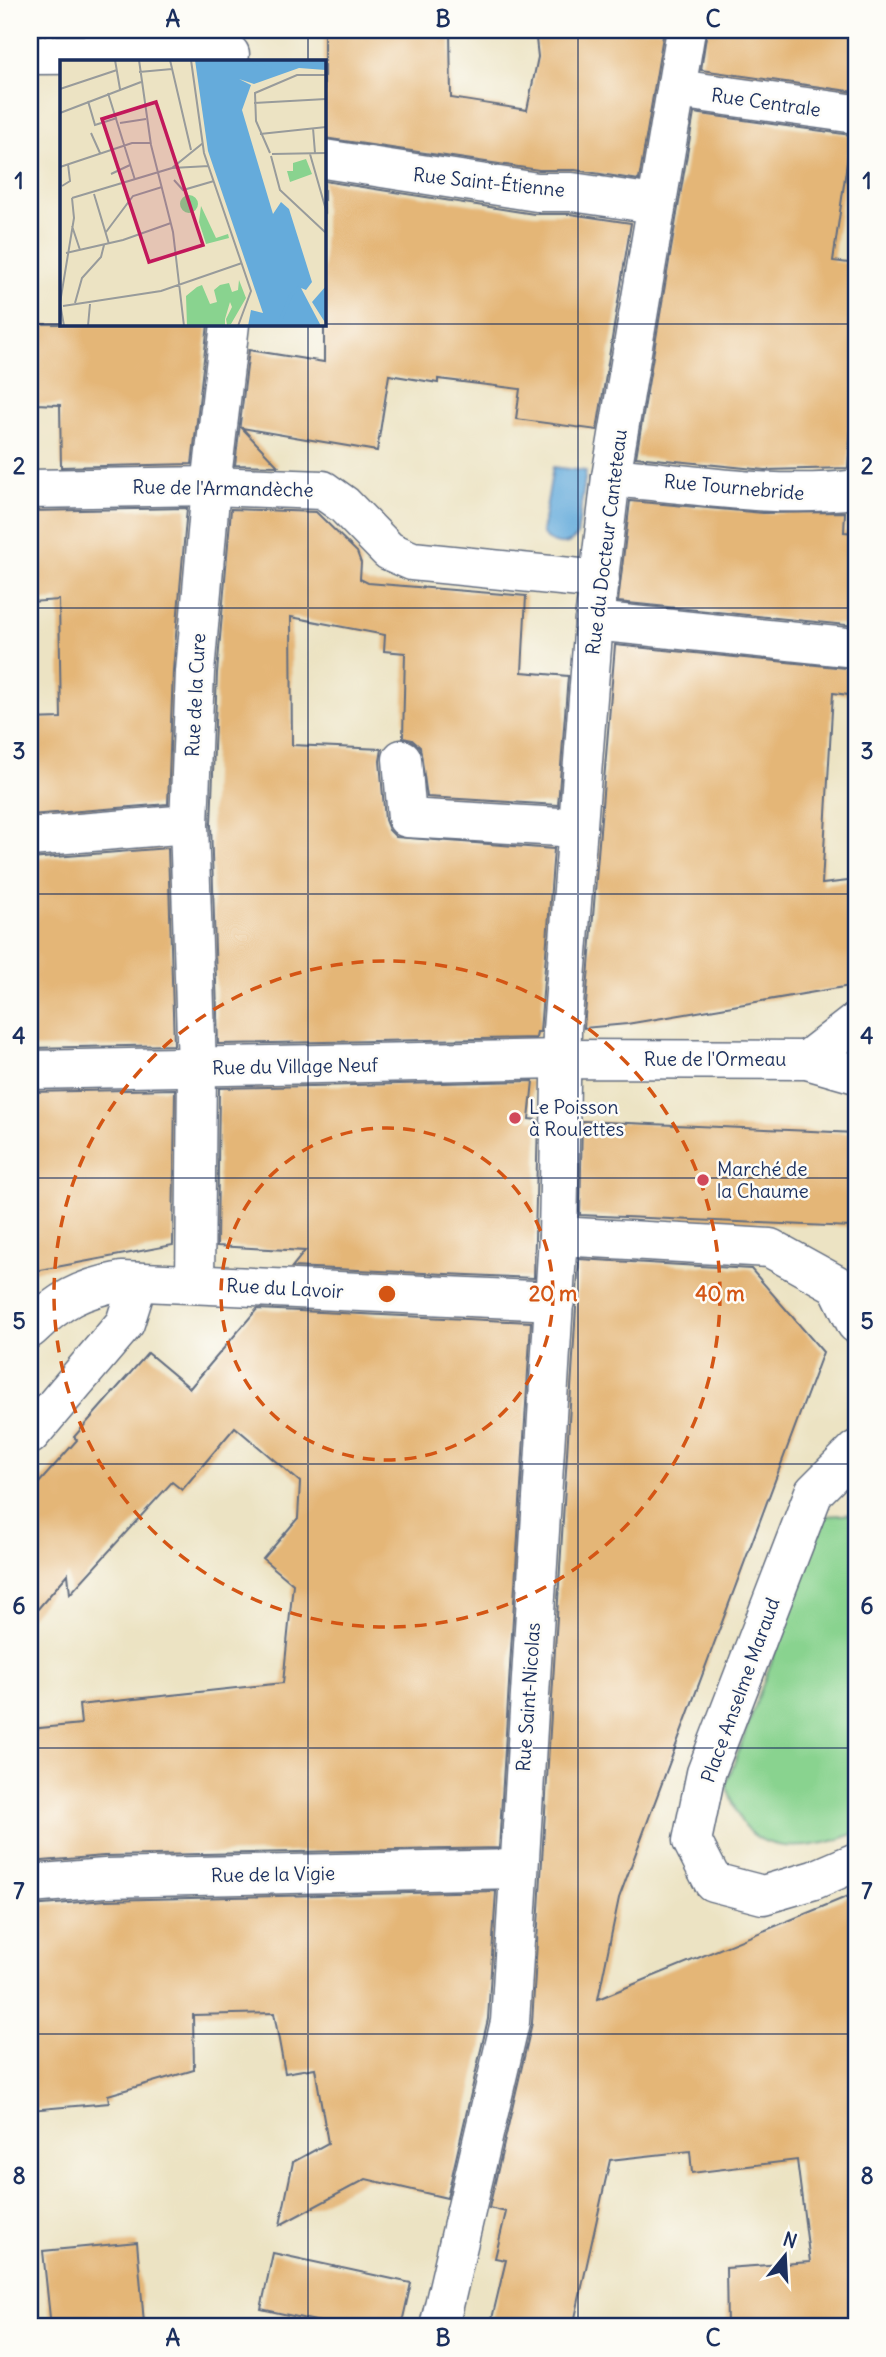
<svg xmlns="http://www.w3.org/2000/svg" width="886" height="2357" font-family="Delius,sans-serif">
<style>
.green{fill:#89d38f;stroke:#528176;stroke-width:2}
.water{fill:#65abdb;stroke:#406d9c;stroke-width:2}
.building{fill:#e4b677}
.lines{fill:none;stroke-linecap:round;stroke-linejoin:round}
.minor-casing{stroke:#646e81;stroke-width:41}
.minor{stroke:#fff;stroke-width:38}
.grid{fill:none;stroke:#1b2f5e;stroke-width:2;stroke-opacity:0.55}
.ring{fill:none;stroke:#d45514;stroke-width:3.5;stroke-dasharray:12 9}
.poi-dot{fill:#d1495b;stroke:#fdfcf7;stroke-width:2.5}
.labels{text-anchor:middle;stroke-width:5;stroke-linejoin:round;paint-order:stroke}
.street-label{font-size:19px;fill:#1b2f5e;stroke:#fdfcf7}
.poi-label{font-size:19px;fill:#1b2f5e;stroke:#fdfcf7;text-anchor:start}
.inset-river{fill:none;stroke:#65abdb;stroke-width:3.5}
.inset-road{fill:none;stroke:#989b9b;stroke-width:2}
.view{fill:#c2185b;fill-opacity:0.15;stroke:#c2185b;stroke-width:3.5}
.inset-edge{fill:none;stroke:#1b2f5e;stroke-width:3.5}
.centre{fill:#d45514;stroke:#fdfcf7;stroke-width:3.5}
.ring-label{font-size:21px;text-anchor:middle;font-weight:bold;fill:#d45514;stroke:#fdfcf7;stroke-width:5;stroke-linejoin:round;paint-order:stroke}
.neatline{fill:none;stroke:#1b2f5e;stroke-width:2.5}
.grid-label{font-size:23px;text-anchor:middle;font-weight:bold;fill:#1b2f5e}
</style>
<rect width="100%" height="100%" fill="#fdfcf7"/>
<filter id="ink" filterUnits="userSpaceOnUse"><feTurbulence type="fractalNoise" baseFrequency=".0143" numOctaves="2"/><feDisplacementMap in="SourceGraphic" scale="14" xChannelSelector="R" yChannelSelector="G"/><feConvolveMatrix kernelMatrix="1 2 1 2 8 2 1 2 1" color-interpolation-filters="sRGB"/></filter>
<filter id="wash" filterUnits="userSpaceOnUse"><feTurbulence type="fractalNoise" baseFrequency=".00686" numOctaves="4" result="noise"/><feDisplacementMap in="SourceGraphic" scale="28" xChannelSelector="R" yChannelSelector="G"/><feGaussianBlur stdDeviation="1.57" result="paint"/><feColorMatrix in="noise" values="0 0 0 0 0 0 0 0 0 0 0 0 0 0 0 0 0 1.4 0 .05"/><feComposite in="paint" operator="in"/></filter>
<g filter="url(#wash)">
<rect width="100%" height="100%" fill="#ece3c3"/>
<path class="green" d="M 856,1514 L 856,1833 C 822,1847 765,1859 741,1821 C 735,1810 731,1797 726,1785 L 825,1516 Z"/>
<path class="water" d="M 553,467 L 586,471 L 577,536 C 567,547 558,546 546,539 L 542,532 Z"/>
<g id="blocks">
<g class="building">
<path d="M 324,30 L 450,30 L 451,98 L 527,110 L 538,57 L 535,30 L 664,30 L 639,180 L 575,170 L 539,170 L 324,138 Z"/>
<path d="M 707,30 L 856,30 L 856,92 L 701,70 Z"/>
<path d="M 694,113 L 851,135 L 833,261 L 856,264 L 856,358 L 848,468 L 765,470 L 636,457 Z"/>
<path d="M 324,181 L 534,214 L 570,214 L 631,223 L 597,430 L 516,419 L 520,389 L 438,379 L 438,383 L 389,375 L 377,451 L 242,428 L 278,466 L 235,465 L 249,350 L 324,362 Z"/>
<path d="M 38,324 L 208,324 L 192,464 L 61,467 L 60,405 L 35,404 L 35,391 L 30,391 L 30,328 L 37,328 Z"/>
<path d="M 630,501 L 763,513 L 845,512 L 844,532 L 856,533 L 856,626 L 618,602 Z"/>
<path d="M 187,508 L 173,670 L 168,804 L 30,815 L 30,719 L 61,718 L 59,600 L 30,602 L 30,511 Z"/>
<path d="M 231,509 L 316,512 L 357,552 L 361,563 L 360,579 L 368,583 L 526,596 L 522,672 L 568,676 L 558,805 L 427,797 L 420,747 L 412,740 L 403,738 L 405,653 L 384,651 L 385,635 L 291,617 L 292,745 L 382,749 L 380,761 L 385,820 L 389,830 L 396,837 L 554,849 L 540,1032 L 537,1032 L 536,1038 L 218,1044 L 211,824 L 217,673 Z"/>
<path d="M 615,645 L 856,669 L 856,696 L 833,693 L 822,884 L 856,880 L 856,985 L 627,1024 L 584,1028 Z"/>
<path d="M 168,848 L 174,1045 L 30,1048 L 30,859 Z"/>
<path d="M 533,1081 L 529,1119 L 538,1120 L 534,1278 L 292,1267 L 305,1251 L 217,1246 L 219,1088 Z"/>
<path d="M 175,1089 L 173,1245 L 30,1272 L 30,1092 Z"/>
<path d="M 582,1121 L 856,1133 L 856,1199 L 854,1199 L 852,1227 L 580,1215 Z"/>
<path d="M 579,1259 L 751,1269 L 823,1352 L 619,1898 L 598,1999 L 856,1893 L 856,2327 L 727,2327 L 726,2268 L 810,2262 L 797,2160 L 692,2173 L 690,2151 L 610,2160 L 573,2327 L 490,2327 L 506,2260 L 495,2258 L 506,2212 L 489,2208 L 532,2023 Z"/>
<path d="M 257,1309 L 531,1322 L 499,1848 L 104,1856 L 30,1862 L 30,1729 L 81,1724 L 79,1705 L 283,1683 L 293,1584 L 263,1559 L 298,1518 L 300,1482 L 235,1427 L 182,1490 L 172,1482 L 70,1594 L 68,1574 L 30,1618 L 30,1493 L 77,1440 L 74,1437 L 148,1353 L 190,1388 Z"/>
<path d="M 496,1891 L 488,2019 L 447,2198 L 366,2179 L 280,2225 L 293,2162 L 328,2143 L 315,2068 L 285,2073 L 274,2013 L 193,2015 L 194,2070 L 108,2095 L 109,2103 L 30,2110 L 30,1906 L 106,1900 Z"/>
<path d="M 137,2242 L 144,2323 L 51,2327 L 43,2251 Z"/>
<path d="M 273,2253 L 411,2283 L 401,2327 L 343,2327 L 261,2309 Z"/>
</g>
</g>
</g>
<g filter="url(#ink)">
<use href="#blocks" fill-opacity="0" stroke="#646e81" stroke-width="2"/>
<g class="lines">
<g class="minor-casing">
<g id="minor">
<path d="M 30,55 L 230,54"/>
<path d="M 677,89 L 856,114"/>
<path d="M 324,159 L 537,192 L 572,192 L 655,204"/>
<path d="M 611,477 C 693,484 774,499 856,489"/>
<path d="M 30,489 L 211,486 L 323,490 L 344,505 L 389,551 L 412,561 L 600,580"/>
<path d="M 594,621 L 856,648"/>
<path d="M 402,759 L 407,818 L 578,828"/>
<path d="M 30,837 L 189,824"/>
<path d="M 807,1060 L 856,1022"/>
<path d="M 30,1070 L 561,1059 L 807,1060 L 856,1074"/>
<path d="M 558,1236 L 770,1248 L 837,1285 L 856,1324"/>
<path d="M 195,1284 L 197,1068 L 189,824 L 195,672 L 211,486 L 230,324"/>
<path d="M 30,1329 C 60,1300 80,1289 122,1281 L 555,1301"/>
<path d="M 30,1435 L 125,1323 L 138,1282"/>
<path d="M 856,1450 L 814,1492 L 706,1773 L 692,1841 L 713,1882 L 763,1895 L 814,1880 L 856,1862"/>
<path d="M 30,1884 L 105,1878 L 517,1869"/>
<path d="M 439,2327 L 510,2022 L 558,1236 L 562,1030 L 594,621 L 611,477 L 686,30"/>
</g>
</g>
<use href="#minor" class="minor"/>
</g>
</g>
<path class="grid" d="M 308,30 L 308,61M 578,30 L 578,2327M 30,324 L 61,324M 308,324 L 308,2327M 324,324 L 856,324M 30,608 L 856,608M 30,894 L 856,894M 30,1178 L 856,1178M 30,1464 L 856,1464M 30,1748 L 856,1748M 30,2034 L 856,2034"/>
<g class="ring">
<circle cx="387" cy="1294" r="166"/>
<circle cx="387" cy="1294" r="333"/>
</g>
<g class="poi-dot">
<circle cx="515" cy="1118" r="7"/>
<circle cx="703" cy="1180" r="7"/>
</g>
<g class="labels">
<g class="street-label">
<text transform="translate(766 102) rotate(8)" y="7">Rue Centrale</text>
<text transform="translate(489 182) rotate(6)" y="7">Rue Saint-Étienne</text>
<text transform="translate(734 487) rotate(5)" y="7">Rue Tournebride</text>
<text transform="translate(223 488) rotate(1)" y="7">Rue de l'Armandèche</text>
<text transform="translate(606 542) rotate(-83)" y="7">Rue du Docteur Canteteau</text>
<text transform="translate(195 695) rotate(-87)" y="7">Rue de la Cure</text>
<text x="715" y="1066">Rue de l'Ormeau</text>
<text transform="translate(295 1066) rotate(-1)" y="7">Rue du Village Neuf</text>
<text transform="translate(285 1288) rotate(3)" y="7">Rue du Lavoir</text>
<text transform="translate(740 1690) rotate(-70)" y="7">Place Anselme Maraud</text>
<text transform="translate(528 1697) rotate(-86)" y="7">Rue Saint-Nicolas</text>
<text transform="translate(273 1874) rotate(-1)" y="7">Rue de la Vigie</text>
</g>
<g class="poi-label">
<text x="529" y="1114">Le Poisson<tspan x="529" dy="22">à Roulettes</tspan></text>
<text x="717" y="1176">Marché de<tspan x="717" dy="22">la Chaume</tspan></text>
</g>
</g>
<g transform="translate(60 60)">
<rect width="266" height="266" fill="#ece3c3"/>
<path d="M 246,99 L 252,114 L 230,122 L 227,111 L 233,111 L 233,103 ZM120 144a9 9 0 1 1 18 0a9 9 0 1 1-18 0ZM 141,146 L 156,178 L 168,174 L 169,178 L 146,184 L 139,162 ZM 179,220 L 186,238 L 171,264 L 167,265 L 166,259 L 172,247 L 170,242 L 165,259 L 165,265 L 127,266 L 126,236 L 137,227 L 142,225 L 150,244 L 157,242 L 154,230 L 160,225 L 169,223 L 172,232 L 178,230 Z" fill="#89d38f"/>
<path d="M 135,0 L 266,0 L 266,10 L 239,8 L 194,24 L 179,19 L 191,25 L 182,50 L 213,154 L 221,142 L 229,149 L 252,222 L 246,230 L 241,228 L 261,266 L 188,266 L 191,250 L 203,253 L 148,91 ZM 266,226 L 266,264 L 252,242 Z" fill="#65abdb"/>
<path class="inset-river" d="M 189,0 L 212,10M 218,266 L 231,235 L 242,225"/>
<path class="inset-road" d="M 55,0 L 60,29M 79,0 L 91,85 L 113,172 L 124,266M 110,0 L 131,90M 131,0 L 144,93 L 191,231 L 178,266M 79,12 L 112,9M 0,29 L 57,10M 48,33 L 75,120M 28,41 L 35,65 L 57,58M 194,43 L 266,39M 0,53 L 81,22M 60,63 L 86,59M 253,68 L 255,93M 31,73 L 40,93M 200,74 L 266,67M 210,93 L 196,61 L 195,33 L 237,15 L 266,15M 212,94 L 266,93M 250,94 L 266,150M 211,96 L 220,130 L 266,173M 0,107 L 72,83 L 90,83M 112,108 L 149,106M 51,114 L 70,105M 114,120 L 123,130 L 154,121M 2,126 L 10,121 L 8,104M 34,134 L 49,184M 12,138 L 112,108 L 143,83M 12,166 L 20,190M 46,172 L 73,136 L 102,127M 6,193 L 63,180 L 111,163M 15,243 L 22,218 L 41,197 L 44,185M 3,246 L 101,231 L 182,203M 4,266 L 0,243 L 14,158 L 12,138M 28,266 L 30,244"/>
<path class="view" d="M 96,42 L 143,185 L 89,202 L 42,59 Z"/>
<rect width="266" height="266" class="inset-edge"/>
</g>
<circle cx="387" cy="1294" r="10" class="centre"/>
<g class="ring-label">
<text x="553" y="1301">20 m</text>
<text x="720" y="1301">40 m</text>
</g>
<rect width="886" height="2357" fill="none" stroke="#fdfcf7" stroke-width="77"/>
<g transform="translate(785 2256) rotate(18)" stroke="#fdfcf7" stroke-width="5" paint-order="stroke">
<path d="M0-5L12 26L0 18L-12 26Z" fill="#1b2f5e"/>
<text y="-10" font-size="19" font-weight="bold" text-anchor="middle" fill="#1b2f5e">N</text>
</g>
<rect x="38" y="38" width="810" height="2280" class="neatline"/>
<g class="grid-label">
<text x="173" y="27">A</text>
<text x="443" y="27">B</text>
<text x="713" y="27">C</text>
<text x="19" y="189">1</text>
<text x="867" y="189">1</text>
<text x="19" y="474">2</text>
<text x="867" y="474">2</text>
<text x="19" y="759">3</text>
<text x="867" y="759">3</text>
<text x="19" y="1044">4</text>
<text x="867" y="1044">4</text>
<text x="19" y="1329">5</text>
<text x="867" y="1329">5</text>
<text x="19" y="1614">6</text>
<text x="867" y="1614">6</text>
<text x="19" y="1899">7</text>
<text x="867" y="1899">7</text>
<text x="19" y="2184">8</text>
<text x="867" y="2184">8</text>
<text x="173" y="2346">A</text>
<text x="443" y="2346">B</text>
<text x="713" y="2346">C</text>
</g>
</svg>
